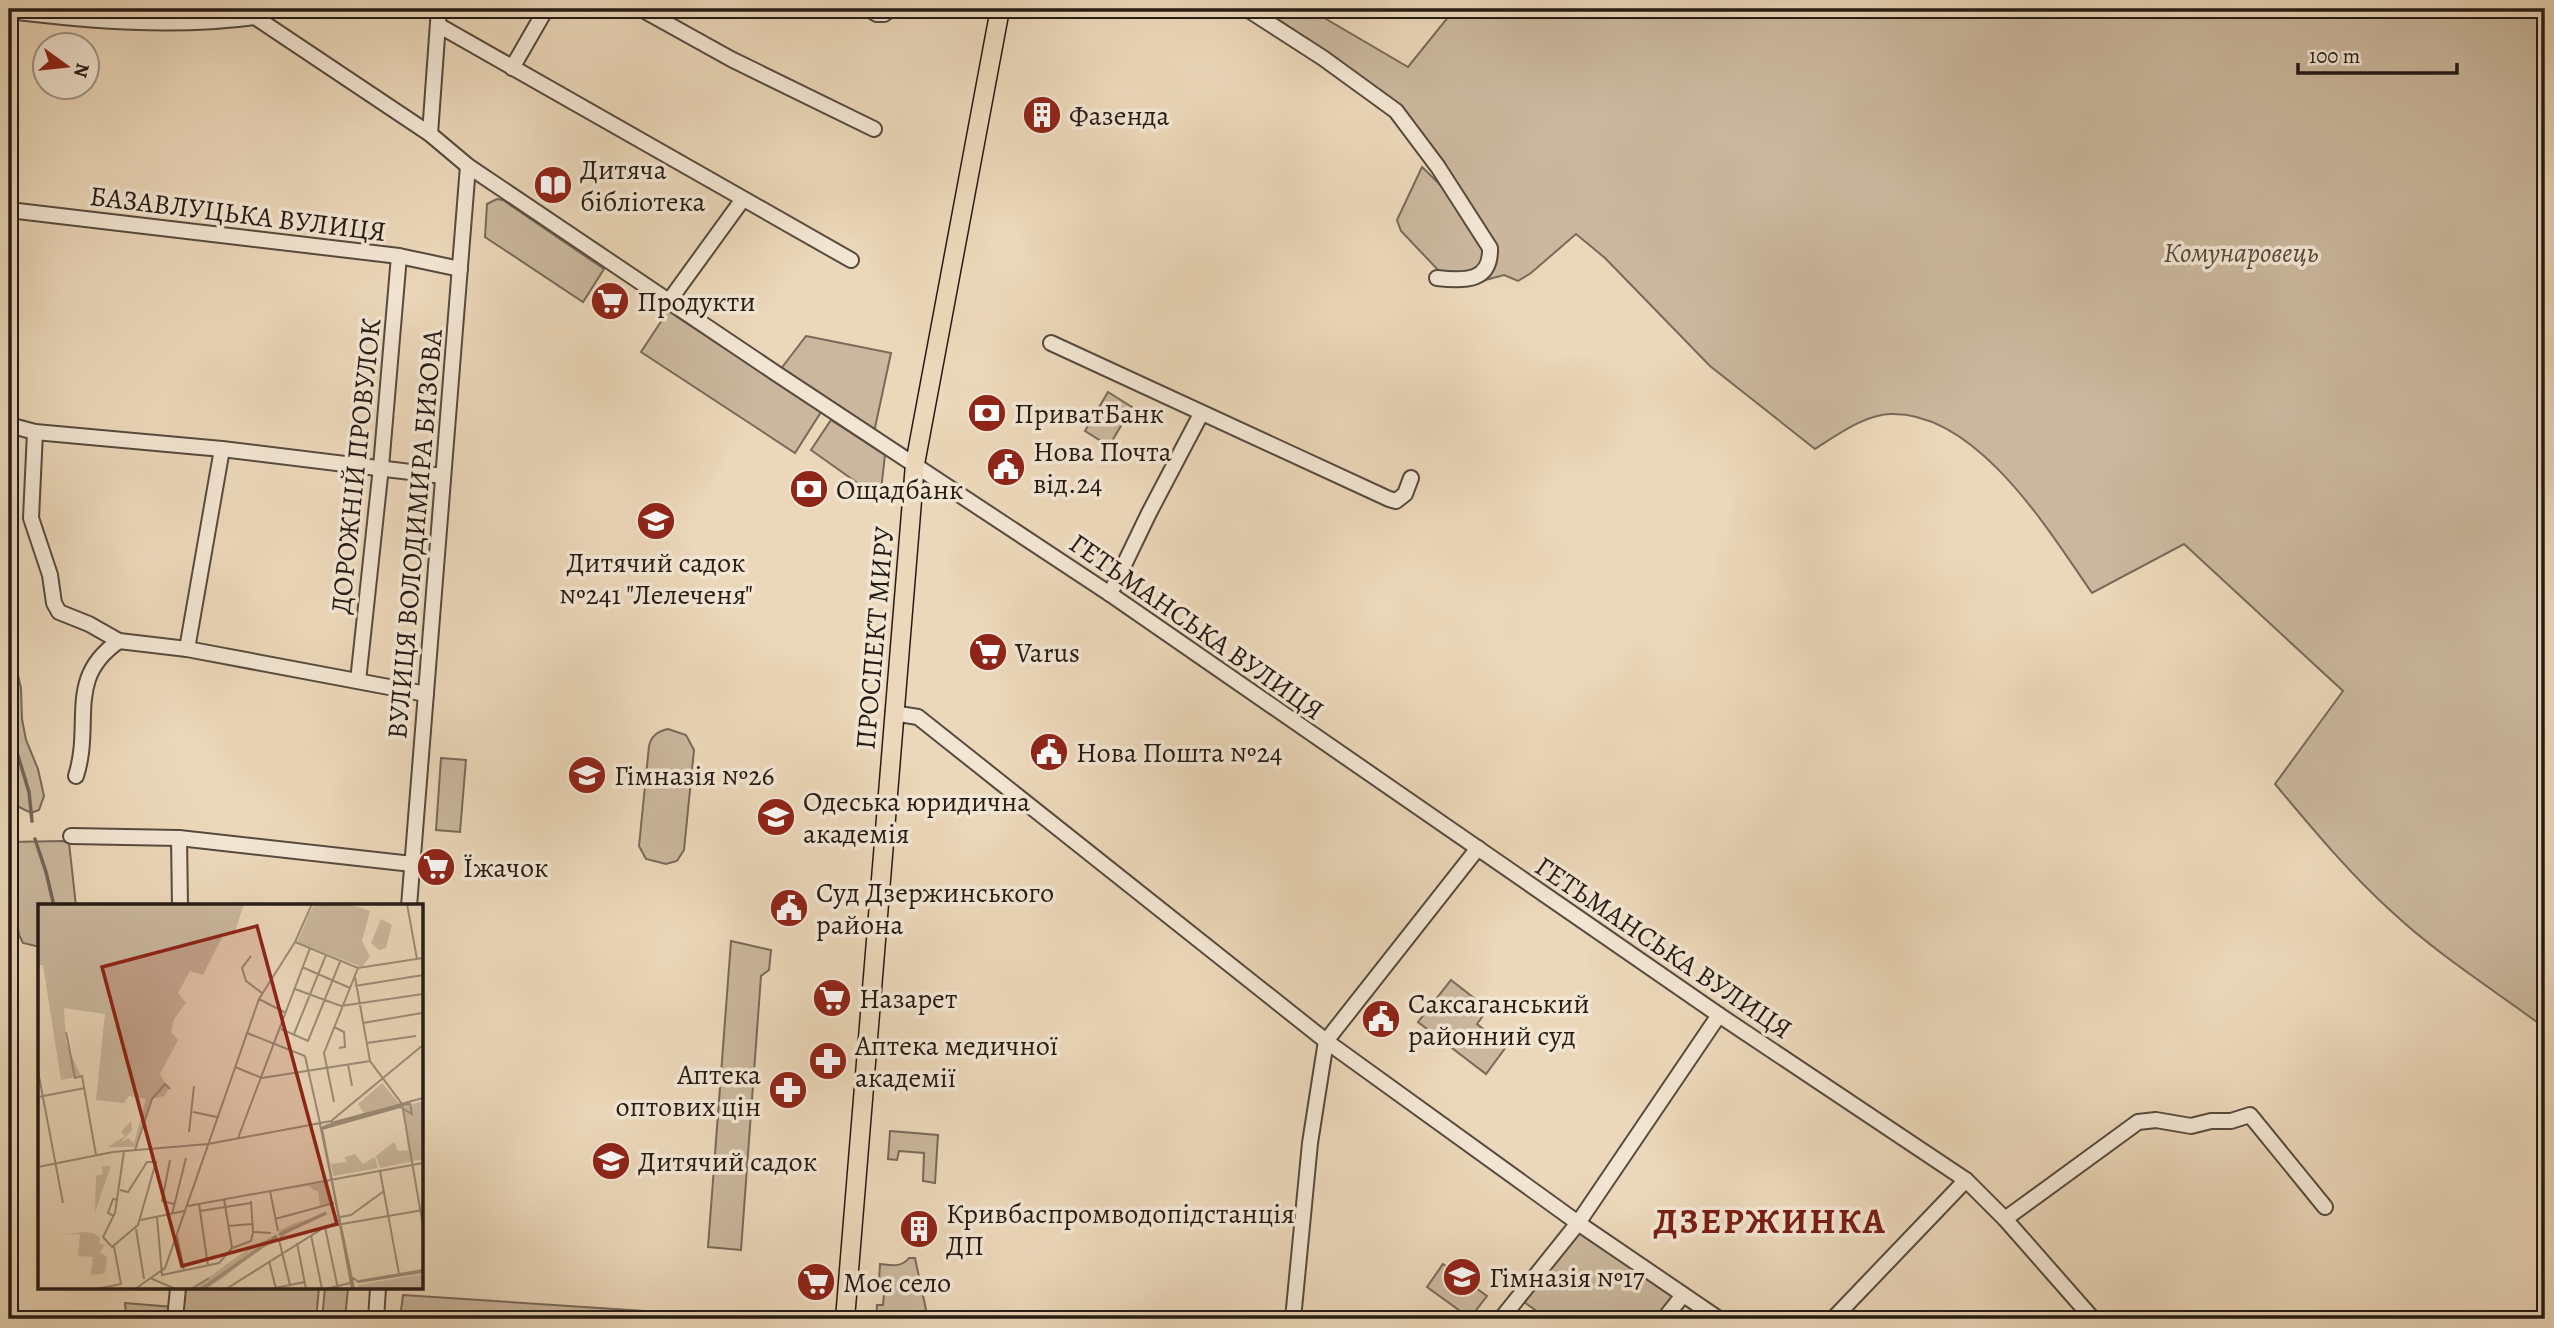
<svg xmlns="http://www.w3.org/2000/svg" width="2554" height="1328" font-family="Alegreya,serif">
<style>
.green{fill:#cab79d;stroke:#786959;stroke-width:2}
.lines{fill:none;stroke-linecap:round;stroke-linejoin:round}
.stream{stroke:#746556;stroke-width:3.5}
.minor-casing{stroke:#574a3e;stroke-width:18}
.major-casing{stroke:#261b15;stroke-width:21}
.minor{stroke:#f2e5d2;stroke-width:14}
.major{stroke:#ebd7b9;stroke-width:18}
.labels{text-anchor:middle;stroke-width:7;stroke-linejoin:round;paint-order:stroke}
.poi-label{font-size:28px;fill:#261b15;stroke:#f2e5d2;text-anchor:start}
.street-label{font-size:28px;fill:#261b15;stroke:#f2e5d2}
.park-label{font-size:28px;font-style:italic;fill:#574a3e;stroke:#f2e5d2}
.district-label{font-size:35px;font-weight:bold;letter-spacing:2px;fill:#7a1f14;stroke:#f2e5d2}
.inset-river{fill:none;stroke:#a89781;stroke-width:3.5}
.inset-road{fill:none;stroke:#9c8c77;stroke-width:2}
.view{fill:#8f2418;fill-opacity:0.15;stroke:#8f2418;stroke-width:3.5}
.inset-edge{fill:none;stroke:#261b15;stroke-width:3.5}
</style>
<rect width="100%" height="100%" fill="#ebd7b9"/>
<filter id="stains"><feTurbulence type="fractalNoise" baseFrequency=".00286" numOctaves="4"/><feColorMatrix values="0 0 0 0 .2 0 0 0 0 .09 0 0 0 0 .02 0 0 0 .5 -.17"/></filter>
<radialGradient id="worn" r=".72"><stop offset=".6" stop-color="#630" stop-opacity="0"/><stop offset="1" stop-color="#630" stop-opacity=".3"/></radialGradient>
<g class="green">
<path d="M 1257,9 L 1309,9 L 1408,67 L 1449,16 L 1451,9 L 2545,9 L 2545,1028 C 2494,990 2438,955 2391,911 C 2348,872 2312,828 2275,784 L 2343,691 L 2184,544 L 2092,593 C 2049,531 1978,413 1892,414 C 1865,414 1837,435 1815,449 L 1710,366 L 1605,258 L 1576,234 L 1531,273 L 1518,281 L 1504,275 L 1478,282 L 1494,260 L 1400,107 Z"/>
<path d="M 1422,167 C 1449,193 1480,222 1487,260 L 1473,273 L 1440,272 L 1401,231 L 1397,220 Z"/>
<path d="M 497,199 L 503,200 L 604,269 L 583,302 L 485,237 L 487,204 Z"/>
<path d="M 668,311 L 821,412 L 795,453 L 641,352 Z"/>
<path d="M 806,336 L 891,353 L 873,437 L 777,374 Z"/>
<path d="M 1108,392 L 1132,407 L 1109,446 L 1085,431 Z"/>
<path d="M 831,420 L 885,455 L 880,499 L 811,450 Z"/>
<path d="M 9,638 L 21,688 L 22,719 L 26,740 L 38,769 L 44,796 L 39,810 L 31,813 L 17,806 L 9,792 Z"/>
<path d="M 668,729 L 686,735 L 694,750 L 684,850 L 677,861 L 666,864 L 646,859 L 639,846 L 649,746 C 651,736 658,731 668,729 Z"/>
<path d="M 441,758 L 466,760 L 460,832 L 436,830 Z"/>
<path d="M 63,841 L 69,843 L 76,906 L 40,906 L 40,947 L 23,943 L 19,935 L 9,872 L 9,842 Z"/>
<path d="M 731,941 L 771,950 L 769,970 L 761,976 L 741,1250 L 708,1247 Z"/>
<path d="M 1451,980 L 1488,1009 L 1477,1024 L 1506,1047 L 1486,1074 L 1418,1022 Z"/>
<path d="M 890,1131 L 938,1135 L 935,1183 L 923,1181 L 924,1153 L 899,1151 L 897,1160 L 888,1159 Z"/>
<path d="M 1580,1231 L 1670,1290 L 1672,1298 L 1659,1319 L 1548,1319 L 1524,1302 Z"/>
<path d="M 909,1258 L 915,1258 L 928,1319 L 876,1319 L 877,1305 L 883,1305 L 885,1282 L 879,1281 L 880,1264 C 891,1265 901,1268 909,1258 Z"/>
<path d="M 1443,1264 L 1487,1296 L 1470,1318 L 1427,1287 Z"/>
<path d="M 180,1288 L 319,1288 L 316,1319 L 178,1319 Z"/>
<path d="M 325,1288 L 348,1288 L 345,1319 L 322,1319 Z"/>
<path d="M 403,1295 L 751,1318 L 400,1319 Z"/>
<path d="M 125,1303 L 173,1307 L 172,1319 L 126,1315 Z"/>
</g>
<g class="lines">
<g class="stream">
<path d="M 9,726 L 29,792 L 32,821"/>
<path d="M 35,839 L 46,872 L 54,906"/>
</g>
<g class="minor-casing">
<g id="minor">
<path d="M 243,9 L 430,134 L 468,166 L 777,374 L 1110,594 L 1719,1015 L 1966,1180 L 2005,1219 L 2093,1319"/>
<path d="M 641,9 L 731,59 L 874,129"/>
<path d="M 869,9 L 877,14 L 884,14 L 890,9"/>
<path d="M 1247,9 L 1323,58 L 1396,111 L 1438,167 L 1490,248 C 1491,282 1465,281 1437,278"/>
<path d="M 9,11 C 92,21 172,28 255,17"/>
<path d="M 438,25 L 851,260"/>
<path d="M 512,68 L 546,9"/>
<path d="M 430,134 L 439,9"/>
<path d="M 9,210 L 399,256 L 460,269"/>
<path d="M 669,301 L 743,199"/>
<path d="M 1051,343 L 1389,499 L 1396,501 L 1405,494 L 1411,478"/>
<path d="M 9,425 L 35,432 L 31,518 L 50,575 L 54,603 L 59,612 L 89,624 L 119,641 C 65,678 93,722 76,776"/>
<path d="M 35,432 L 222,449 L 443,476"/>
<path d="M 1110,594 L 1149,513 L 1201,414"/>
<path d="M 119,641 L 187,649 L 426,694"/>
<path d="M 187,649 L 222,449"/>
<path d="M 358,681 L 381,467 L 399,256"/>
<path d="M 893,713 L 918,717 L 1326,1041 L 1578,1223 L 1719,1319"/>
<path d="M 71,836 L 179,838 L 412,864"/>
<path d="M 179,838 L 180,906"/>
<path d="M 409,906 L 468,166"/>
<path d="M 2005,1219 L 2138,1122 L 2156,1120 L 2191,1126 L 2211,1121 L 2231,1121 L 2250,1115 L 2325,1207"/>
<path d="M 175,1319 L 178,1288"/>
<path d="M 376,1319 L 378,1288"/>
<path d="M 1293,1319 L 1310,1143 L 1326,1041 L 1478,848"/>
<path d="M 1501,1319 L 1578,1223 L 1719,1015"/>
<path d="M 1664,1319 L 1683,1295"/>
<path d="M 1833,1319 L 1966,1180"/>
</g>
</g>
<g class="major-casing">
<path id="major" d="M 845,1319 L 915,464 L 1000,9"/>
</g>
<use href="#minor" class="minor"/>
<use href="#major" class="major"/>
</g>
<defs>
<g id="building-disc" transform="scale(2.0125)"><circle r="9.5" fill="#8f2418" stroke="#f2e5d2"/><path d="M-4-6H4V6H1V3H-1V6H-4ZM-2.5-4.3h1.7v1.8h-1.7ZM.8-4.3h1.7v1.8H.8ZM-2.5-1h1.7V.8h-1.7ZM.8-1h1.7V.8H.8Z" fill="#fff"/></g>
<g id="library-disc" transform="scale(2.0125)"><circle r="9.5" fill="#8f2418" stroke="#f2e5d2"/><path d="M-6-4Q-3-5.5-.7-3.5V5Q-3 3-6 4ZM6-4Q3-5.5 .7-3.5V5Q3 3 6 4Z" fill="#fff"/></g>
<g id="supermarket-disc" transform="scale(2.0125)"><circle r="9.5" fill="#8f2418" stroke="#f2e5d2"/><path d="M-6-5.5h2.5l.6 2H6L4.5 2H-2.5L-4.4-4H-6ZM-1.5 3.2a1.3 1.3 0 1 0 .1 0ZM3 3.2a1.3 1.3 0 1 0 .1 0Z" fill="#fff"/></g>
<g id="bank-disc" transform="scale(2.0125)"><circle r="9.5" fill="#8f2418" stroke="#f2e5d2"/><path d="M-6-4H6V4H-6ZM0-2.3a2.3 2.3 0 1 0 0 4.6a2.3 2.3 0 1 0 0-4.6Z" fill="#fff"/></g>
<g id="civic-disc" transform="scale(2.0125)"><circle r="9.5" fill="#8f2418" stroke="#f2e5d2"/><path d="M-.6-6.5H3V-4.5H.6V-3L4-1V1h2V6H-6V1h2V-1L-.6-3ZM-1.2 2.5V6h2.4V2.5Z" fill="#fff"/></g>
<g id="school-disc" transform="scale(2.0125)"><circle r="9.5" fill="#8f2418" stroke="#f2e5d2"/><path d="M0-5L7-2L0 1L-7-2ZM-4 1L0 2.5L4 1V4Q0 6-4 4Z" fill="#fff"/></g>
<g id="university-disc" transform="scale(2.0125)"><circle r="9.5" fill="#8f2418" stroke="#f2e5d2"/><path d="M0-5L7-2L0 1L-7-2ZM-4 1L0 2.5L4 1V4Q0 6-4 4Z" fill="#fff"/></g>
<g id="pharmacy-disc" transform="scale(2.0125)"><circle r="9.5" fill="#8f2418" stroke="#f2e5d2"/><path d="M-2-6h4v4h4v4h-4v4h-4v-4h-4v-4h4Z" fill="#fff"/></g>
</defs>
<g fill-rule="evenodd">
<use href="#building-disc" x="1042" y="115"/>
<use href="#library-disc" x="553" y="185"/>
<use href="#supermarket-disc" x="610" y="301"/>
<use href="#bank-disc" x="987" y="413"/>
<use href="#civic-disc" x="1006" y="467"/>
<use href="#bank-disc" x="809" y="489"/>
<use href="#school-disc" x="656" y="521"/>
<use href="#supermarket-disc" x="988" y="652"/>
<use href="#civic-disc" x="1049" y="752"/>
<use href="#school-disc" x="587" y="775"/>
<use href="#university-disc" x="776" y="817"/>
<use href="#supermarket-disc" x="436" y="867"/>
<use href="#civic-disc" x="789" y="908"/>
<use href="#supermarket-disc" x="832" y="998"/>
<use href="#civic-disc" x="1381" y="1019"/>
<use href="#pharmacy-disc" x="828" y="1061"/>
<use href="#pharmacy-disc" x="788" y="1090"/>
<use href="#school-disc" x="611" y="1161"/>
<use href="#building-disc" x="919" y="1229"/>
<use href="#school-disc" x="1462" y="1277"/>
<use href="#supermarket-disc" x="816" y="1282"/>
</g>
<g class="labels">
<g class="poi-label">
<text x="1069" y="125">Фазенда</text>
<text x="580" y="179">Дитяча<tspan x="580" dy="32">бібліотека</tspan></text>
<text x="637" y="311">Продукти</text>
<text x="1014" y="423">ПриватБанк</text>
<text x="1033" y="461">Нова Почта<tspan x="1033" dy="32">від.24</tspan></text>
<text x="836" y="499">Ощадбанк</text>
<text x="656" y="572" text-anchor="middle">Дитячий садок<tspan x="656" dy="32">№241 "Лелеченя"</tspan></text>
<text x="1015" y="662">Varus</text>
<text x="1076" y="762">Нова Пошта №24</text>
<text x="614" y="785">Гімназія №26</text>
<text x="803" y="811">Одеська юридична<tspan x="803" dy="32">академія</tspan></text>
<text x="463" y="877">Їжачок</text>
<text x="816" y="902">Суд Дзержинського<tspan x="816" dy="32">района</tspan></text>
<text x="859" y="1008">Назарет</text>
<text x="1408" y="1013">Саксаганський<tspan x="1408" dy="32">районний суд</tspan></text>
<text x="855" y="1055">Аптека медичної<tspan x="855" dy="32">академії</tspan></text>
<text x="761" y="1084" text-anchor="end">Аптека<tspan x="761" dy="32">оптових цін</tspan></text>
<text x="638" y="1171">Дитячий садок</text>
<text x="946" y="1223">Кривбаспромводопідстанція<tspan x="946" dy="32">ДП</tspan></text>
<text x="1489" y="1287">Гімназія №17</text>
<text x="843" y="1292">Моє село</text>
</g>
<g class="street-label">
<text transform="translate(238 213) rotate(7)" y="10">БАЗАВЛУЦЬКА ВУЛИЦЯ</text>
<text transform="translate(355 466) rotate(-84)" y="10">ДОРОЖНІЙ ПРОВУЛОК</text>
<text transform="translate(414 534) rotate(-85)" y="10">ВУЛИЦЯ ВОЛОДИМИРА БИЗОВА</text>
<text transform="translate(1197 626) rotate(35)" y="10">ГЕТЬМАНСЬКА ВУЛИЦЯ</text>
<text transform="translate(874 638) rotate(-85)" y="10">ПРОСПЕКТ МИРУ</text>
<text transform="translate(1664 947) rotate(34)" y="10">ГЕТЬМАНСЬКА ВУЛИЦЯ</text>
</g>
<g class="park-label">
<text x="2241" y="262">Комунаровець</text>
</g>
<g class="district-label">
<text x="1770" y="1233">ДЗЕРЖИНКА</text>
</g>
</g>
<g transform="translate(38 904)">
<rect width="385" height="385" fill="#ebd7b9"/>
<path d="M 0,0 L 206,0 L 197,28 L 186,29 L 165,71 L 152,67 L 140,89 L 148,99 L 136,115 L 133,128 L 140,136 L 122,170 L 131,185 L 126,192 L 113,195 L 97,243 L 70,243 L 87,232 L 83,228 L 93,217 L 94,226 L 83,238 L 91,234 L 96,239 L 108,195 L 91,192 L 86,199 L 58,196 L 67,110 L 26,104 L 28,139 L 43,172 L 23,176 L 5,61 L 0,61 ZM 276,0 L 311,0 L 332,7 L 324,37 L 332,52 L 324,63 L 259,38 ZM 343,15 L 354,21 L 348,44 L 341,46 L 333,39 ZM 344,179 L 361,199 L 326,209 L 320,200 ZM 385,197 L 385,255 L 342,264 L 338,252 L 356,238 L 360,247 L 370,246 L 365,203 ZM 317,250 L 325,260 L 337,253 L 340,264 L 295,272 L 293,260 L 308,258 L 307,253 ZM 73,262 L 67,279 L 57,308 L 58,272 L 65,270 L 64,263 ZM 286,278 L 289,280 L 293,306 L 291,300 L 282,302 L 280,288 L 270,282 L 233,289 ZM 291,309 L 254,326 L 242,335 L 241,327 L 254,320 ZM 45,328 L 55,329 L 62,334 L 61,340 L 67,341 L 62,348 L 69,353 L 67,369 L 53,371 L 55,353 L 40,352 L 42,330 L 24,331 ZM 236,332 L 235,339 L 215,349 L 189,371 L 168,385 L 155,385 L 211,344 ZM 385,370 L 385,385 L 318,385 L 321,381 Z" fill="#cab79d"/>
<path class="inset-river" d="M 241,331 L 288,309M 164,385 L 239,332"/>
<path class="inset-road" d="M 369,0 L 379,55M 257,38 L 320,64 L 385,54M 213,52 L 204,64 L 208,77 L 224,89M 264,63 L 312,84M 317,73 L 332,157 L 364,200 L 385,322M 317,82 L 385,71M 257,85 L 303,102 L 385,90M 221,95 L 248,109M 325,119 L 384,109M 296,123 L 306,128 L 307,143 L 301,144M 243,125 L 270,137 L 302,58M 28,128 L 37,174 L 44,172 L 58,251M 209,129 L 267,152M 256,130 L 288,51M 329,139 L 378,132M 267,152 L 282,219M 310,160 L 314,182M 197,163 L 224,174 L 332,157M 0,167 L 25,299M 0,193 L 47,184M 296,198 L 286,149 L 320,64M 155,208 L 179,213M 293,219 L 385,194M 282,220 L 316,385M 151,228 L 156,182M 200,234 L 272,44M 97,246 L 114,195 L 127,180 L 132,185M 132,256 L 124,297 L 136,300M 0,263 L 75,248 L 170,240 L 293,217 L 385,141M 342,267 L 361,370M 82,286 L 90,288 L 109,258 L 118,258 L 100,321 L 74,343 L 65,333 L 77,309 L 86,247M 232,287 L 240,327M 186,295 L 194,344M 213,297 L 215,328M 161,300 L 170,362M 150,302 L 385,259M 162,307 L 213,299M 134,310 L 148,254M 76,312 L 70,309 L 75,295 L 80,296M 119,313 L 124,371 L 181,359 L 194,344 L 213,337 L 215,328 L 233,329M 302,313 L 313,311 L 346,287M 237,315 L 296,299M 103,316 L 146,307M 190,322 L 214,320M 287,323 L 300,385M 98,325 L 106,375M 273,331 L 284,385M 139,332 L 146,367M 241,336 L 252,381M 259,339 L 268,385M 231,357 L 238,385M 312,372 L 321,378 L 385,368M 112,374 L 138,385M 321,377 L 385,366M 237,384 L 267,378M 58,385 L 83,380 L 76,343M 97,385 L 127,364 L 221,95 L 257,38 L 274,0M 153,385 L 171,374M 188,385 L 287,323 L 385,306M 288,385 L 312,379M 314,385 L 284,225 L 285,223 L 290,221 L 360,202 L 372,200 L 374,210 L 362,203 L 284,225 L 315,385"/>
<path class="view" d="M 219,22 L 299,320 L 144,362 L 64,63 Z"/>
<rect width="385" height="385" class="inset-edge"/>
</g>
<rect width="2554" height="1328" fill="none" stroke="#ebd7b9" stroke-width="35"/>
<rect x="10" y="10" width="2533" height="1307" fill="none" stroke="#261b15" stroke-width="3.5"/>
<rect x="18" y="18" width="2519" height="1293" fill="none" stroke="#261b15" stroke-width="2"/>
<g transform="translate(66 66) rotate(105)"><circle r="33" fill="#f2e5d2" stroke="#a09486" stroke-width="2"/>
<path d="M0-5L12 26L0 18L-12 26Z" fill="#8f2418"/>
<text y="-10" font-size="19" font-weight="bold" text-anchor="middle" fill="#261b15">N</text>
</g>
<path d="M2298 63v10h159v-10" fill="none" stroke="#261b15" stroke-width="3.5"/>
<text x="2309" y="63" font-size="21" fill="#261b15" stroke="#f2e5d2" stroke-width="5" paint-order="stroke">100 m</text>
<rect width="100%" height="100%" filter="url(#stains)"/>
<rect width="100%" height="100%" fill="url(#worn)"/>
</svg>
